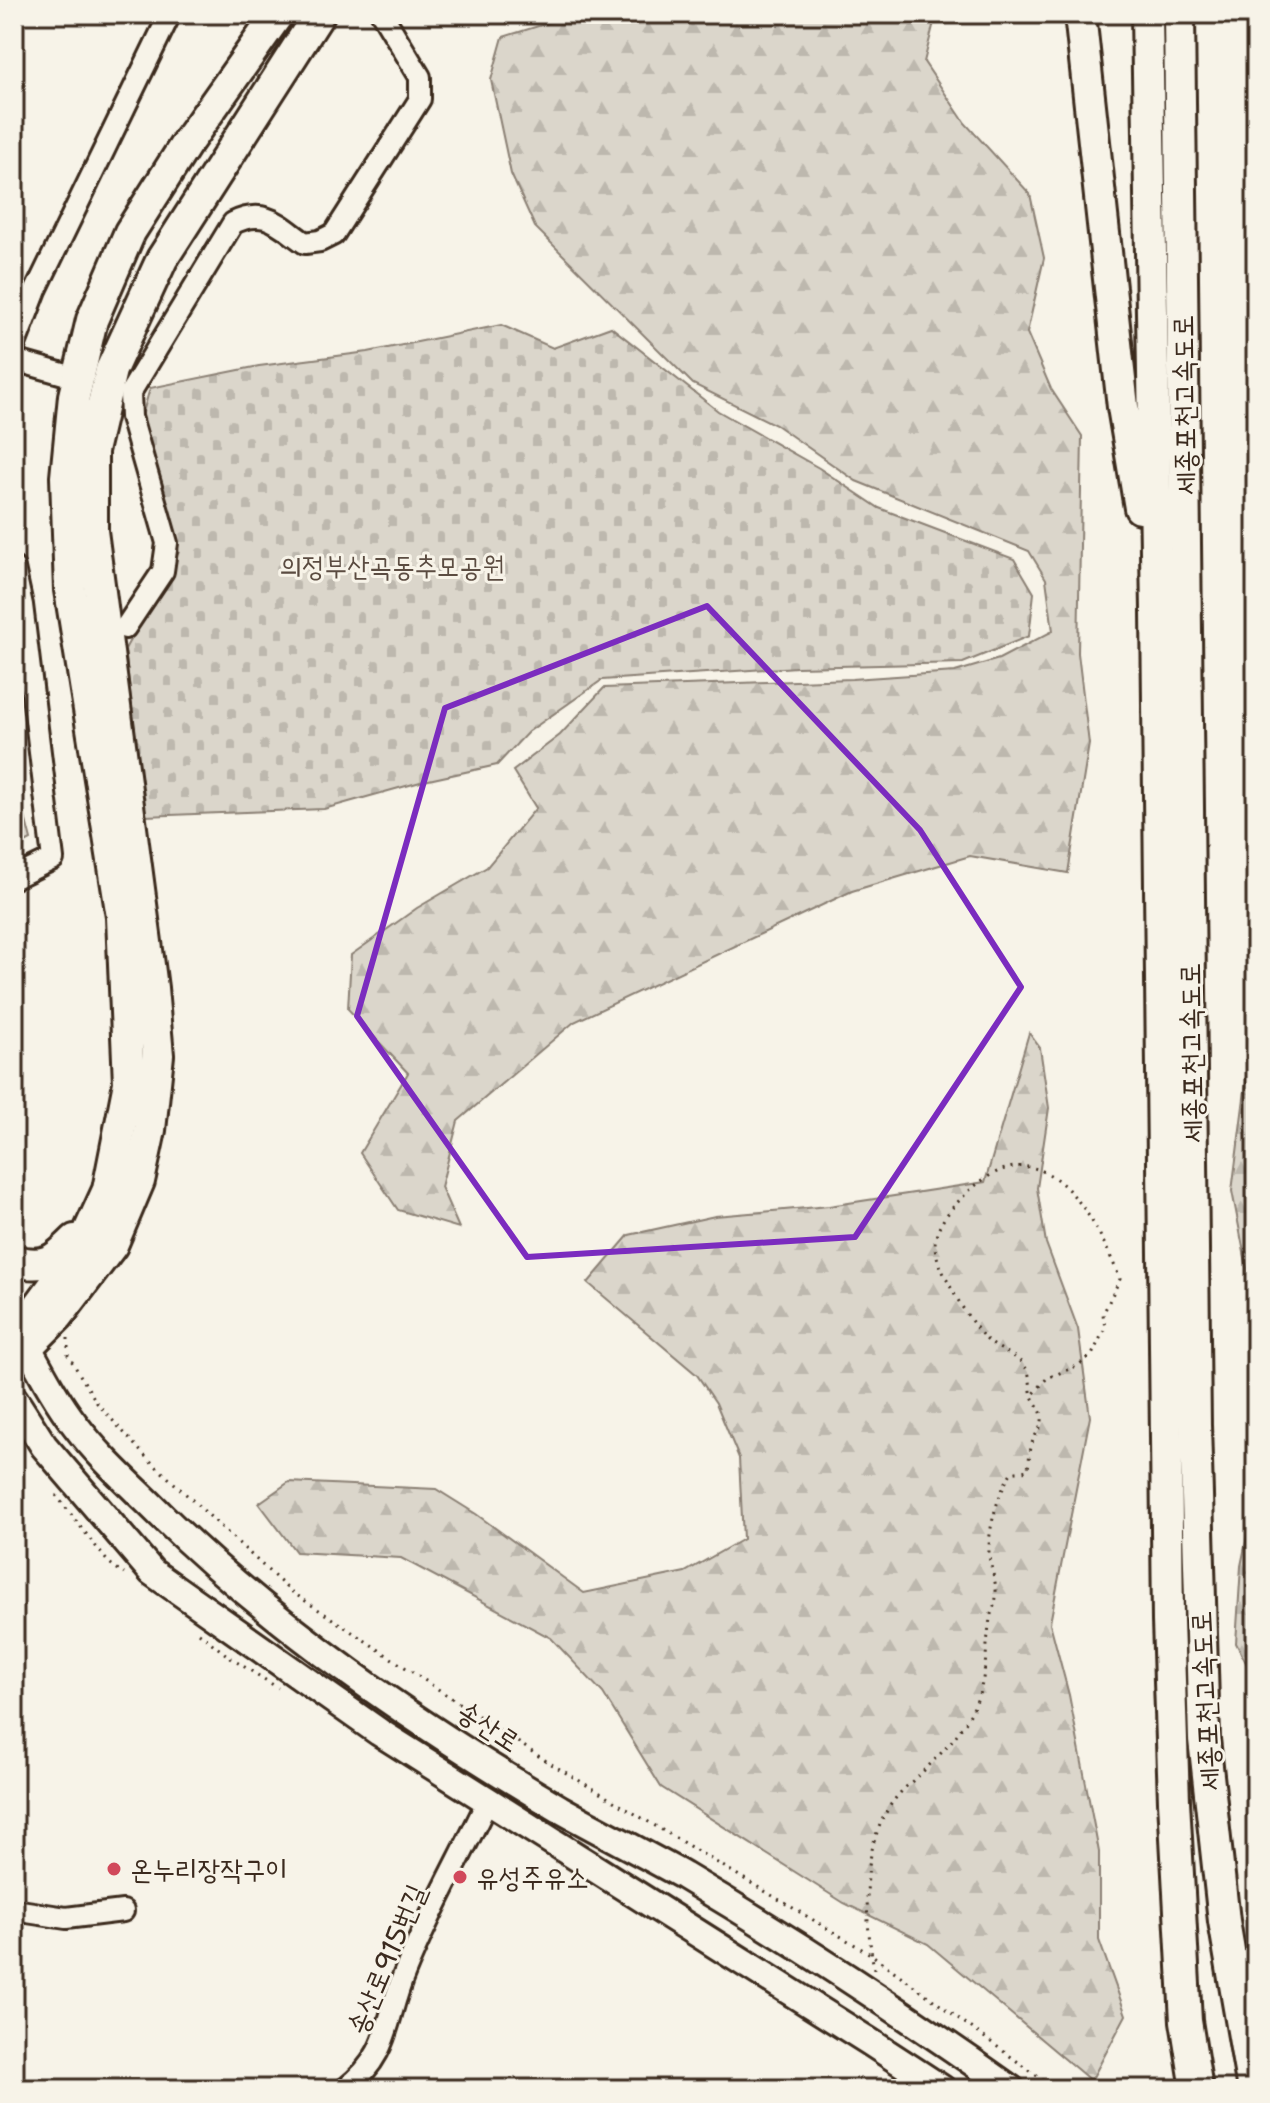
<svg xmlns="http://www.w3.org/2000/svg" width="1270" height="2103" font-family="'Shantell Sans','Poor Story',sans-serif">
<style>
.forest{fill:url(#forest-firs);stroke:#8b8074;stroke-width:2}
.cemetery{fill:url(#cemetery-stones);stroke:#8b8074;stroke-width:2}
.park{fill:#dbd6cb;stroke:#8b8074;stroke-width:2}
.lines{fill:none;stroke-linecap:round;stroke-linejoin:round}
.minor-casing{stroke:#3b2a1e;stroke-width:26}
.major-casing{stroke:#3b2a1e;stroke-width:32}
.highway-casing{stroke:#3b2a1e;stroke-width:36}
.path{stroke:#3b2a1e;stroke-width:3;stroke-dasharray:2 6;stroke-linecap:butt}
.minor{stroke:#f7f3e8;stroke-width:20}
.major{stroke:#f7f3e8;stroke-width:26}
.highway{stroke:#f7f3e8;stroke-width:30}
.marked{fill:none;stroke:#7b2cbf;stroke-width:6;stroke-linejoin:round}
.poi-dot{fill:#d1495b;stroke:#f7f3e8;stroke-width:3}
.labels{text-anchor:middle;stroke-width:6;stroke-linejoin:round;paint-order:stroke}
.street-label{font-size:28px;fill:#3b2a1e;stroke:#f7f3e8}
.park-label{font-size:28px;fill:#5b4c41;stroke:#f7f3e8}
.poi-label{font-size:28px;fill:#3b2a1e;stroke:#f7f3e8;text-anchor:start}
</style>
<defs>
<pattern id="forest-firs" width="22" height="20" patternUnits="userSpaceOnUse" patternTransform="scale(2)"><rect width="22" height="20" fill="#dbd6cb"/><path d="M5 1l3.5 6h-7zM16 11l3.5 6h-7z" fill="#bdb8ae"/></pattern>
<pattern id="cemetery-stones" width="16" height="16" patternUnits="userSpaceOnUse" patternTransform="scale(2)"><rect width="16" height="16" fill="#dbd6cb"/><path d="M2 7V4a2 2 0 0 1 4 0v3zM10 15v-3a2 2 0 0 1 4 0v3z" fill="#bdb8ae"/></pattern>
</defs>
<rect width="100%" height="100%" fill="#f7f3e8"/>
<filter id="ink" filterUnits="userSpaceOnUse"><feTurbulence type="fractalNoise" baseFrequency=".0125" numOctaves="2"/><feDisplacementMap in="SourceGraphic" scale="16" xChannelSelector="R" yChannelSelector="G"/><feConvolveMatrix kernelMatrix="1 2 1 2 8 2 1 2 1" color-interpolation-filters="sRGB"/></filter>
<g filter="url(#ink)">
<g class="forest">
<path d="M 577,14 L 936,14 L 924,62 L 965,123 L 1030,194 L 1044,258 L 1027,333 L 1051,389 L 1082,436 L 1078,653 L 1089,744 L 1068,873 L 970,856 L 852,891 L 574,1022 L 458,1121 L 441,1187 L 459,1228 L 398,1210 L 360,1153 L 408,1073 L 348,1009 L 351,955 L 417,908 L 487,867 L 536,808 L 513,771 L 560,735 L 604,688 L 852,679 L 955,672 L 999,659 L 1053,631 L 1046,579 L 1029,551 L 856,481 L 776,425 L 693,384 L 535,227 L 511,174 L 491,80 L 503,37 Z"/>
<path d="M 1256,1005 L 1256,1314 L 1232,1191 Z"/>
<path d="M 1029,1033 L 1040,1048 L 1049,1108 L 1037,1188 L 1046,1243 L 1078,1329 L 1090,1417 L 1050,1623 L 1069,1695 L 1099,1852 L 1099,1940 L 1126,2015 L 1091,2081 L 928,1944 L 844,1903 L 661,1787 L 603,1693 L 551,1638 L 401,1558 L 296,1552 L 259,1503 L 289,1482 L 436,1489 L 476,1514 L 584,1593 L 685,1572 L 743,1539 L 739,1458 L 716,1403 L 697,1375 L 588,1283 L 629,1235 L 715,1216 L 829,1206 L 985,1182 Z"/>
<path d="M 1256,1494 L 1256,1682 L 1236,1643 L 1241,1566 Z"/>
</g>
<path class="cemetery" d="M 501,325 L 553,348 L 611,327 L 718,411 L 819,468 L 879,508 L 1014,559 L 1034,593 L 1029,636 L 963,663 L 797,667 L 602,680 L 528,732 L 497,765 L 424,781 L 324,809 L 145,816 L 125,649 L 179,552 L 140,423 L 150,388 L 259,366 L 368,352 Z"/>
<path class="park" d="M 14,745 L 23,809 L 31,840 L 14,849 Z"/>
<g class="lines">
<g class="minor-casing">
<g id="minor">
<path d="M 14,347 L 36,290 L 170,14"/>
<path d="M 14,360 L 67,375"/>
<path d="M 14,568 L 22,605 L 53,859 L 14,878"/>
<path d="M 125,628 L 163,571 L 167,543 L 131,417 L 130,393 L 233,223 C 266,207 279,225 305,243 L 320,241 L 334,234 L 420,99 L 420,77 L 382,14"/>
<path d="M 14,1363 L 28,1346"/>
<path d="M 14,1910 L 66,1918 L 123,1911"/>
<path d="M 345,2089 C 391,2054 385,2019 405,1972 C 429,1913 461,1857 488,1800"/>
</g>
</g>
<g class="major-casing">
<g id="major">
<path d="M 14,1322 C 34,1357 51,1394 76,1426 C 100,1458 132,1486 160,1514 C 278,1630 418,1725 560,1809 C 601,1832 643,1853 684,1876 C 795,1942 905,2014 1011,2089"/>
<path d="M 14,1399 L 44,1446 L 152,1572 L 379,1732 L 870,2042 L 942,2089"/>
</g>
</g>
<g class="highway-casing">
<g id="highway">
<path d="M 1080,14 L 1123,407 L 1140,508"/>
<path d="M 1147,14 L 1157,611 L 1168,1621 L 1174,1801 L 1186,2021 L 1197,2089"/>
<path d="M 1179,14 L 1195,1425 L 1204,1739 L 1224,1921 L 1253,2089"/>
<path d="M 14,1261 C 45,1268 53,1262 75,1240"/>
<path d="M 29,1341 L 39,1306 L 81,1249 L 108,1190 L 129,1083 L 122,917 L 70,590 L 66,477 L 74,396 L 92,320 L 130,232 L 186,144 L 278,14"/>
<path d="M 28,1346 L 58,1316 L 112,1245 L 139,1181 L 150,1130 L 158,1055 L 152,988 L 92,531 L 92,451 L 111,370 L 162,259 L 319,14"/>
</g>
</g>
<g class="path">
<path d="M 1249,1218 L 1256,1222"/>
<path d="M 68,1338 L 68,1355 L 97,1403 L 145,1456 L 289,1590 L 543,1759 L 872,1955 L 1055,2089"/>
<path d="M 56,1495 L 108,1562 L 124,1574"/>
<path d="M 199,1633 L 232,1659 L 278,1688"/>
<path d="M 874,1969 C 864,1910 858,1831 907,1786 C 935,1761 970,1727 980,1691 C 987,1667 986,1643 990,1619 C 991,1611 996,1604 996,1596 C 997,1581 990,1568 989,1554 C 988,1528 998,1494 1011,1473 L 1028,1470 C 1029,1460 1030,1449 1033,1440 C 1036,1433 1043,1426 1042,1418 C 1042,1409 1035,1404 1032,1396 C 1030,1389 1031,1380 1028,1372 C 1021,1355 998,1351 986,1339 C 971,1325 933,1263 935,1244 C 936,1224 953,1206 967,1193 C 1044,1120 1094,1214 1120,1279 L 1103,1314 L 1105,1328 L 1092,1355 L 1077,1366 L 1047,1378 L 1032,1396"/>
</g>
<use href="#minor" class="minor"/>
<use href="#major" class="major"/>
<use href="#highway" class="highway"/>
</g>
</g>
<path class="marked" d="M 707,606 L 920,830 L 1021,987 L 855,1237 L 527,1257 L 357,1016 L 445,708 Z"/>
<g class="poi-dot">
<circle cx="114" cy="1869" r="8"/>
<circle cx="460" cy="1877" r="8"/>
</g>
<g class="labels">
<g class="street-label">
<text transform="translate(1184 405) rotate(-91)" y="10">세종포천고속도로</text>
<text transform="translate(1191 1053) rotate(-91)" y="10">세종포천고속도로</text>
<text transform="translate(1205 1701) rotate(-93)" y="10">세종포천고속도로</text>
<text transform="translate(489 1726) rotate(33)" y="10">송산로</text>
<text transform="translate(386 1959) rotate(-67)" y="10">송산로915번길</text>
</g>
<g class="park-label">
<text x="392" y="576">의정부산곡동추모공원</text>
</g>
<g class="poi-label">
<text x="130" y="1879">온누리장작구이</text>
<text x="476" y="1887">유성주유소</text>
</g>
</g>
<rect width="1270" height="2103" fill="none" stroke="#f7f3e8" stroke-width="48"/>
<rect x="24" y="24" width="1222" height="2055" fill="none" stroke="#3b2a1e" stroke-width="3" filter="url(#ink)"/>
</svg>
